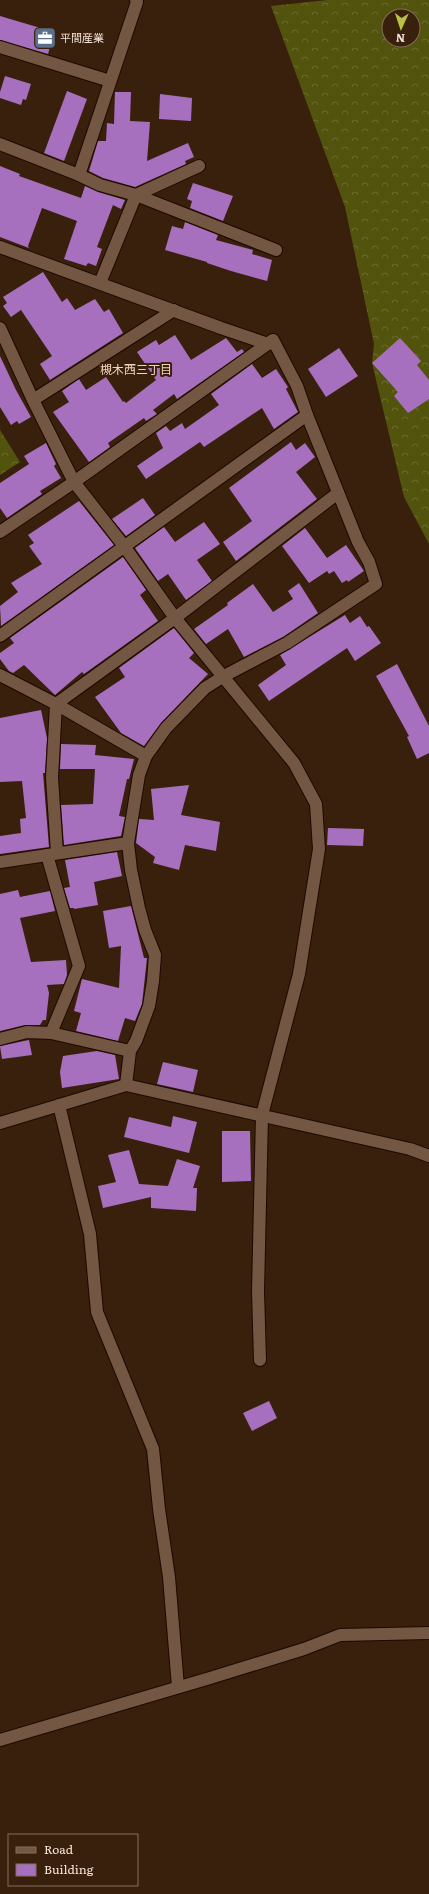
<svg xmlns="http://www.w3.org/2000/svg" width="429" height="1894" font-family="Literata,'Noto Sans JP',serif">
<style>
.forest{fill:url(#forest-crowns);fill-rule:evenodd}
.building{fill:#a770be}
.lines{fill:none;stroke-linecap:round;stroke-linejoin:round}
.minor-casing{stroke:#1e0800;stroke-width:14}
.minor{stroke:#735742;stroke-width:12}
.labels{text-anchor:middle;stroke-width:4;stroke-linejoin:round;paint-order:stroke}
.poi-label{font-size:11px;fill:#f5e4d9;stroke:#38200c;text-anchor:start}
.neighbourhood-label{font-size:12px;fill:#f3d2bb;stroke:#38200c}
</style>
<defs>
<pattern id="forest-crowns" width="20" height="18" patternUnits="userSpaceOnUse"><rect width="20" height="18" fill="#52530d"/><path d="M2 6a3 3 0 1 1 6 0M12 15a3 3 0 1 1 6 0" fill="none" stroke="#6c6c30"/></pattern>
</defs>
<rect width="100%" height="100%" fill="#38200c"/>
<g class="forest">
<path d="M 327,0 L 429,0 L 429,544 L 404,497 L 372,363 L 374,344 L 345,207 L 271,6 ZM 389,16 L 413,16 L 413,40 L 389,40 Z"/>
<path d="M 0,430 L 20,462 L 0,475 Z"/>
</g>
<g class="building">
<path d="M 0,16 L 54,32 L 48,54 L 0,40 Z"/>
<path d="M 5,76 L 31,84 L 26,100 L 23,99 L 21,105 L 0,98 L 0,92 Z"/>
<path d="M 67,91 L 87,99 L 64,161 L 44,153 Z"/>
<path d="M 115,92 L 131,92 L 130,121 L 150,122 L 147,161 L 188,143 L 194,157 L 185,161 L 186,164 L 135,187 L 103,178 L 89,171 L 98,141 L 106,141 L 107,123 L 114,124 Z"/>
<path d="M 160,94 L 192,98 L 191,121 L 159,119 Z"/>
<path d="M 0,166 L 20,174 L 19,176 L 81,198 L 85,186 L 98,192 L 125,200 L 121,209 L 113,205 L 97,247 L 102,249 L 96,266 L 88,263 L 86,266 L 64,259 L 77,221 L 42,208 L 28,246 L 29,248 L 0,237 Z"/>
<path d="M 193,183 L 233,196 L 223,221 L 190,208 L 192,201 L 187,199 Z"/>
<path d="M 185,222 L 218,235 L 216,240 L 253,250 L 252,254 L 272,260 L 267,281 L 231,271 L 207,263 L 207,262 L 165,250 L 172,226 L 183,229 Z"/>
<path d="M 43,272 L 62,302 L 67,298 L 75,310 L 95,299 L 104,312 L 109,309 L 123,333 L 50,380 L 40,364 L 52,356 L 21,310 L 11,317 L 3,306 L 7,303 L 3,297 Z"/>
<path d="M 175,335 L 191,360 L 226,338 L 237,352 L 242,349 L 244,352 L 177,399 L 174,394 L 153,410 L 157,414 L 146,421 L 144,418 L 108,443 L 110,447 L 89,462 L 53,412 L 69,402 L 62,391 L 79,379 L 86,390 L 106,377 L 123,402 L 124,401 L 126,403 L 156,380 L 137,352 L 156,340 L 159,345 Z"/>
<path d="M 400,338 L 421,361 L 417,365 L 429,380 L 429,399 L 408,413 L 394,396 L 398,392 L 372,363 Z"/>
<path d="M 339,348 L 358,376 L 326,397 L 308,369 Z"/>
<path d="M 0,356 L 16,390 L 31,417 L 19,424 L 17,421 L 11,425 L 0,407 Z"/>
<path d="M 252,364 L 262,378 L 276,369 L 288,387 L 286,389 L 298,412 L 274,429 L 262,408 L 204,447 L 200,442 L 146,479 L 137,466 L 163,448 L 156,433 L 166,426 L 170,431 L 182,423 L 185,429 L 219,405 L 211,394 Z"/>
<path d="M 291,442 L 296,450 L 305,443 L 315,457 L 296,472 L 317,499 L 236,561 L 223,542 L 252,521 L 229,488 Z"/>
<path d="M 46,443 L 56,464 L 54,466 L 61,478 L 40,491 L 42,494 L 7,518 L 0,508 L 0,483 L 29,464 L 24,456 Z"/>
<path d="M 143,498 L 155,515 L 126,536 L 112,519 Z"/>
<path d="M 79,501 L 114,545 L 1,626 L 0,606 L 18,592 L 11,583 L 42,564 L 29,546 L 34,543 L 28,535 Z"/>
<path d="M 204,522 L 220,544 L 197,560 L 212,581 L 186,600 L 168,574 L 158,581 L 135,548 L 164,527 L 175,542 Z"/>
<path d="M 305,528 L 327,558 L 346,545 L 364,571 L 348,582 L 347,580 L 342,583 L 334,571 L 329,574 L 327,571 L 309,583 L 282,546 Z"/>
<path d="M 123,557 L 146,590 L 140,595 L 158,621 L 84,674 L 82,672 L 55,695 L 24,665 L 13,673 L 9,671 L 0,659 L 0,653 L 14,643 L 10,638 Z"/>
<path d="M 299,583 L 318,613 L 283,637 L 244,657 L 228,629 L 206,644 L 194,629 L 228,605 L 227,603 L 253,584 L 273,612 L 293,599 L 288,591 Z"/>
<path d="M 345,615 L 350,623 L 360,616 L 367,627 L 369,626 L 381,643 L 355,661 L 347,648 L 269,701 L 258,685 L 286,665 L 280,655 Z"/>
<path d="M 174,628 L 194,653 L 189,658 L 208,674 L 161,723 L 144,746 L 121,733 L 95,697 L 125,677 L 119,668 Z"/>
<path d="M 397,664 L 429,726 L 429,753 L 417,759 L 407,737 L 409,736 L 376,676 Z"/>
<path d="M 41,710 L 47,738 L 45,773 L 43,773 L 49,847 L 0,854 L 0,836 L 21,833 L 20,819 L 26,818 L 22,781 L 0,782 L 0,718 Z"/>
<path d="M 61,744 L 96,745 L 95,755 L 134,759 L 129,779 L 127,779 L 119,816 L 125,817 L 121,836 L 64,845 L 61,805 L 93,804 L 95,769 L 60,769 Z"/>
<path d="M 189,785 L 181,815 L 220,822 L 216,851 L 185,845 L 179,870 L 153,863 L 155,857 L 136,843 L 139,819 L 154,820 L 151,789 Z"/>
<path d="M 328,828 L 364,829 L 363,846 L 327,845 Z"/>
<path d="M 117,852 L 122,876 L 94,882 L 98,905 L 74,909 L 74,908 L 70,908 L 64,888 L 70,887 L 65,860 Z"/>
<path d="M 18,890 L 20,897 L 50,891 L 55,911 L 20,918 L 31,962 L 66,960 L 67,975 L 64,984 L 47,985 L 49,993 L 46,1020 L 43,1020 L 40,1025 L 25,1025 L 0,1031 L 0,894 Z"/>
<path d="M 131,906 L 144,958 L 147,958 L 142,1004 L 135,1021 L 125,1018 L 118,1041 L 76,1031 L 81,1013 L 74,1011 L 82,979 L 119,988 L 121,946 L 109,948 L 103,911 Z"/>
<path d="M 29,1040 L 32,1055 L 2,1059 L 0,1046 Z"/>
<path d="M 97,1051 L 115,1055 L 119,1079 L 62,1088 L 60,1072 L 63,1056 Z"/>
<path d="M 163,1062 L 198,1070 L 193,1092 L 157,1084 Z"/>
<path d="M 173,1116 L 197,1122 L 189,1153 L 124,1137 L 129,1117 L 171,1127 Z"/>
<path d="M 222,1131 L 250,1131 L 251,1181 L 222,1182 Z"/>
<path d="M 129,1150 L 139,1184 L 168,1186 L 177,1159 L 200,1166 L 193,1188 L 197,1188 L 196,1211 L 151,1208 L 151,1197 L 103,1208 L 98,1186 L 116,1182 L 108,1155 Z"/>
<path d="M 269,1401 L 277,1418 L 252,1431 L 243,1413 Z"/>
</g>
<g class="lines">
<g class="minor-casing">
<g id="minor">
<path d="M 0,47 L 110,81"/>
<path d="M 0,144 L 79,175 L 100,185 L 136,195 L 276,250"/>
<path d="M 79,175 L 137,2 L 136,0"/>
<path d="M 0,247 L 221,328 L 268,344"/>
<path d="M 100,283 L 136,195 L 199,166"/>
<path d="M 0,328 L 33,400 L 74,482 L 124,546 L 175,618 L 294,763 L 316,804 L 319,849 L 299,974 L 262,1115 L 258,1291 L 260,1360"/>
<path d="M 33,400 L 174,310"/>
<path d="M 0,532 L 74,482 L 273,340 L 297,386 L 307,415 L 358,542 L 369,562 L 376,584 L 287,643 L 224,676 L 205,688 L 166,728 L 146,756 L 139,775 L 128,843 L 131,870 L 139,908 L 145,930 L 155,955 L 153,981 L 149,1006 L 136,1041 L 130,1051 L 126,1085"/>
<path d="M 0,636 L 307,415"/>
<path d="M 0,675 L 56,704 L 146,756"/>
<path d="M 57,853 L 52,778 L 56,704 L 175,618 L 338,493"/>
<path d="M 47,855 L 79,966 L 51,1033"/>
<path d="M 0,862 L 128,843"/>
<path d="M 0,1039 L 27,1032 L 51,1033 L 130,1051"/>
<path d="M 59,1105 L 90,1234 L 97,1312 L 153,1449 L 159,1509 L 169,1577 L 178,1687"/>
<path d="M 0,1123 L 126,1085 L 410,1149 L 429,1156"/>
<path d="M 0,1740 L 210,1678 L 304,1649 L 340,1635 L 429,1633"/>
</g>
</g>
<use href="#minor" class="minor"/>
</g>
<defs>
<g id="office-square" transform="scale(1.15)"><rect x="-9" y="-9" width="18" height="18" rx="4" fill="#5c6f8a" stroke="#38200c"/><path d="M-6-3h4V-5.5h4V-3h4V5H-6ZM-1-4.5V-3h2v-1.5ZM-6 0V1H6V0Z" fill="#fff"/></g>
</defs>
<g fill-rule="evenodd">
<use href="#office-square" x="45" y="38"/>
</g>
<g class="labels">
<g class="poi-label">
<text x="60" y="42">平間産業</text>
</g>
<g class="neighbourhood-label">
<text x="136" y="374">槻木西三丁目</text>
</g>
</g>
<rect x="8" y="1834" width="130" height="52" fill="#38200c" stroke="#846e5e"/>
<rect x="16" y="1847" width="20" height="6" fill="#735742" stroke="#846e5e"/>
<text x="44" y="1854" font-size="12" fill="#f5e4d9">Road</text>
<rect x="16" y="1864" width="20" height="12" fill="#a770be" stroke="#846e5e"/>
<text x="44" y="1874" font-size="12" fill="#f5e4d9">Building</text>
<g transform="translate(401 28) rotate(183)"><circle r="19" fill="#38200c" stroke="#846e5e"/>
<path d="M0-3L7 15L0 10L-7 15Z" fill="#bac045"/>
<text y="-6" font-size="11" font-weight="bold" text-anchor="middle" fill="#f5e4d9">N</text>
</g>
</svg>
